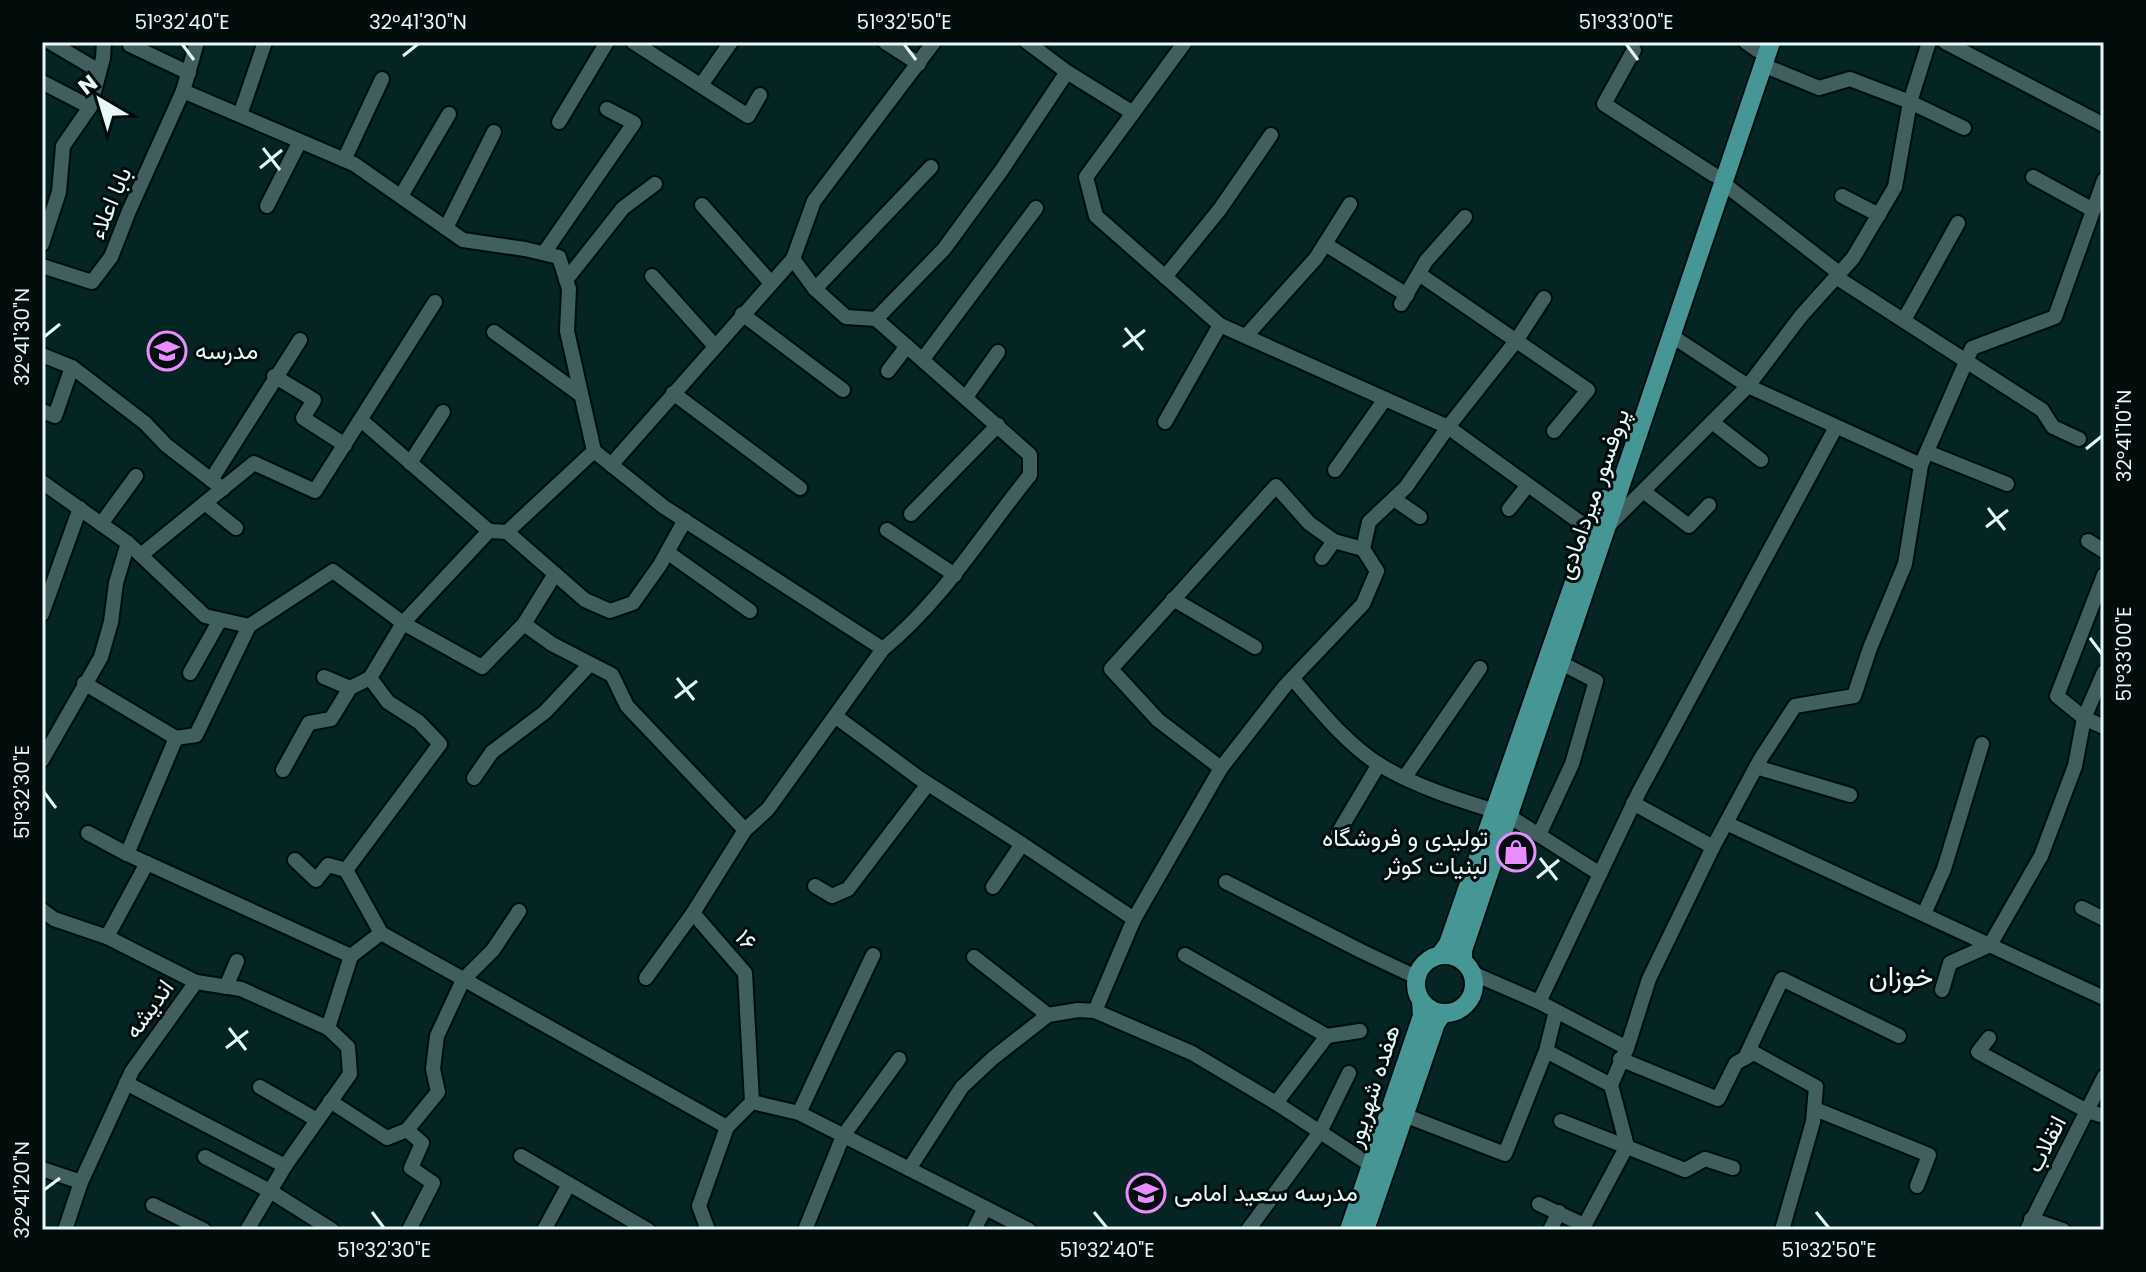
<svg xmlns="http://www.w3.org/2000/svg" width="2146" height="1272" font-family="Poppins,Vazirmatn,sans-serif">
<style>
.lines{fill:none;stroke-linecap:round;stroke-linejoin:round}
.minor-casing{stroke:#000d0d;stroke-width:18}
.major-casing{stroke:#000d0d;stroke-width:22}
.minor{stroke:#405f5e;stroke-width:14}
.major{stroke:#459694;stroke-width:18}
.ticks{fill:none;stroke:#e6f8f7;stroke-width:3}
.labels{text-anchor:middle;stroke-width:6;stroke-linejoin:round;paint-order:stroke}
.street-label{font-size:24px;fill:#e6f8f7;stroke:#020c0b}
.poi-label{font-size:24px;fill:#e6f8f7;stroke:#020c0b;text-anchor:start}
.quarter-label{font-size:28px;fill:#e6f8f7;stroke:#020c0b}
.neatline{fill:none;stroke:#e6f8f7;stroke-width:3}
.ticks-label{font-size:20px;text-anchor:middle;fill:#e6f8f7}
</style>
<rect width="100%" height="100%" fill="#042524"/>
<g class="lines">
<g class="minor-casing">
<g id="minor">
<path d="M 50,42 L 99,71"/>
<path d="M 633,42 L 748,116 L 760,95"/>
<path d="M 885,42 L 919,64"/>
<path d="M 1027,42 L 1067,72 L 1133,113"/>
<path d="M 1185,42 L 1086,177 L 1096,216 L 1220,325 L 1448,427 L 1592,531"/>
<path d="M 1746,42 L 1757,50"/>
<path d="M 1945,42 L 2104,125"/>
<path d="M 130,45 L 189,73"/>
<path d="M 1634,50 L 1604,104 L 1714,175"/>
<path d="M 1763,65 L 1819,88 L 1850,79 L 1910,102 L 1929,42"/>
<path d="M 42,82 L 90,107"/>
<path d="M 701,85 L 731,42"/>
<path d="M 183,91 L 354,164 L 463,240 L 525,249 L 559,257 L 569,289 L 567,331 L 594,451 L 507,532 L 489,531 L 403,623 L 333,571 L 249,626 L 196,735 L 176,738 L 127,854 L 351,956 L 381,933 L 727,1127 L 752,1102 L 799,1113 L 1029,1230"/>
<path d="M 240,115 L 265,42"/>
<path d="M 559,122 L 607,42"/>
<path d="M 344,160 L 382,79"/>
<path d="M 2033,177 L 2093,210"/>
<path d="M 1723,183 L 1839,273"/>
<path d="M 401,196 L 449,114"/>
<path d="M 1842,196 L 1879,215"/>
<path d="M 702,205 L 771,283"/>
<path d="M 267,206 L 300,141"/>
<path d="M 446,228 L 494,132"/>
<path d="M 42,244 L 59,192 L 63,146 L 90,107 L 103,58 L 104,42"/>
<path d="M 1325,244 L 1407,295"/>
<path d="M 544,253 L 634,123 L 607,109"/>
<path d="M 793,259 L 815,289 L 846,317 L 876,319 L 1030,455 L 1030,475 C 982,534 943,600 883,649"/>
<path d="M 42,266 L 92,282 L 111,257 L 129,211 L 183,91 L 197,42"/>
<path d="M 1419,274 L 1588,390 L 1554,431"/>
<path d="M 652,276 L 714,345"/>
<path d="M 1165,277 L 1220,209 L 1271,135"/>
<path d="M 1836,277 L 2042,410 L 2053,427 L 2079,439"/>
<path d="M 566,280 L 623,208 L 655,184"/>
<path d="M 815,289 L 931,167"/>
<path d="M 1401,304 L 1426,261 L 1465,217"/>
<path d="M 742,314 L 843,390"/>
<path d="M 876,319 L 944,249 L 1001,171 L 1067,72"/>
<path d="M 1904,320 L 1958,223"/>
<path d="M 494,332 L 581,395"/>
<path d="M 1246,336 L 1316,258 L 1350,204"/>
<path d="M 1672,336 L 1748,386 L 1921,465"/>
<path d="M 42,355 L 72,367 L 145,423 L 166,445 L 223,489"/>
<path d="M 923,359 L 1036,208"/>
<path d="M 888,371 L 907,346"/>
<path d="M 274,376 L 314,400 L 303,418 L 345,445"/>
<path d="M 673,393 L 800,488"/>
<path d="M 966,397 L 998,352"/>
<path d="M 42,411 L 55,416 L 72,367"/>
<path d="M 361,420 L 489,531"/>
<path d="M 1165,422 L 1220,325"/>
<path d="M 1712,422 L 1761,460"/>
<path d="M 594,451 L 664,507 L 883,649 L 768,809 L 745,830 L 693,913 L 745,973 L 752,1102"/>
<path d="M 1927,452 L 2007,484"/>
<path d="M 410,463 L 443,412"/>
<path d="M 611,465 L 793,259 L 814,201 L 934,42"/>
<path d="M 1335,470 L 1385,399"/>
<path d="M 211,480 L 300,340"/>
<path d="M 42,482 L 128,543 L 205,616 L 249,626"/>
<path d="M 1643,491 L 1689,526 L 1709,505"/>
<path d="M 1394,499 L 1420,517"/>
<path d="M 205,503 L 236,528"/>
<path d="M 1509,509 L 1528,485"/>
<path d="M 911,514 L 998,425"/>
<path d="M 101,524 L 136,476"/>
<path d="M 1607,527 L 1748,386 L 1801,316 L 1853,258 L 1895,187 L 1910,102 L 1964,128"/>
<path d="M 887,530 L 955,575"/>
<path d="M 507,532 L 585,600 L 610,611 L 633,603 L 660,565 L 685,520"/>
<path d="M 2088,541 L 2104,551"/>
<path d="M 667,552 L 750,611"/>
<path d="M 141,555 L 254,463 L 315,491 L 435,302"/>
<path d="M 1322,558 L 1334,541"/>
<path d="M 1173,599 L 1255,647"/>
<path d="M 42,614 L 80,508"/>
<path d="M 524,624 L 555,574"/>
<path d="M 2104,672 L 2084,718 L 2104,727"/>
<path d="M 190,673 L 220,620"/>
<path d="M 324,677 L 350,688"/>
<path d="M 1293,679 C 1319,709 1345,743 1380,765 C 1415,786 1456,799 1495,811"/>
<path d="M 84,683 L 176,738"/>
<path d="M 835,716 L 919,778 L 1022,844 L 993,887"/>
<path d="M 42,760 L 101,657 L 111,622 L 116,583 L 128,543"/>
<path d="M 1756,767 L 1850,795"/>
<path d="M 1221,768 L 1158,720 L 1111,669 L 1276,486 L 1309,523 L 1334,541 L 1363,549"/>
<path d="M 283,770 L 309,723 L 331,719 L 350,688 L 370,678"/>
<path d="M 1405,777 L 1480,668"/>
<path d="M 474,778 L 492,752 L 545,712 L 590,664"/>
<path d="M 1633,803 L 1713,847"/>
<path d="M 1509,816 L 1600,874"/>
<path d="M 1726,823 L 2104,998"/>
<path d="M 88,833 L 127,854"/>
<path d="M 1338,833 L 1379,764"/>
<path d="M 1539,835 L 1572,764 L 1596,681 L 1561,663"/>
<path d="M 1022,844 L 1134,919"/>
<path d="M 295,860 L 316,880 L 328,865 L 346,870"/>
<path d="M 1226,882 L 1361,951 L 1416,977"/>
<path d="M 815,886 L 832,896 L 848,889 L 928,784"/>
<path d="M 2082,908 L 2104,919"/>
<path d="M 42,910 L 54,919 L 107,937"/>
<path d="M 1924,914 L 1944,869 L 1982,744"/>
<path d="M 381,933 L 346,870 L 440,744 L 419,722 L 388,702 L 370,678 L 403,623 L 482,667 L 524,624 L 552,644 L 612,675 L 627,706 L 745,830"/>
<path d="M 1185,955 L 1327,1036"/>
<path d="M 974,957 L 1048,1015"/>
<path d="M 1472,973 L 1539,1002"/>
<path d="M 646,978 L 693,913"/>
<path d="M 196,982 L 241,989 L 328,1028 L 351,956"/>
<path d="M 226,987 L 237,961"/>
<path d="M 1942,990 L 1950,963 L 1990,945 L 2041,856 L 2075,766 L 2084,718 L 2057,696 L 2104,575"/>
<path d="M 1095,1011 L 1134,919 L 1221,768 L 1285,686 L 1363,604 L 1377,571 L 1363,549 L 1369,522 L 1406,487 L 1448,427 L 1516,341 L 1544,298"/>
<path d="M 1989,1038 L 1978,1052 L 2087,1111 L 2104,1116"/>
<path d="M 1627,1048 L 1539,1002 L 1639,792 L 1836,427"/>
<path d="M 1546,1051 L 1611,1085"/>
<path d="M 1745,1058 L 1782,979 L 1899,1036"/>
<path d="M 1620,1059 L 1718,1099 L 1736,1063 L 1754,1053 L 1816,1087 L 1813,1122 L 1782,1230"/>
<path d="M 126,1083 L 285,1166 L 247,1230"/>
<path d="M 260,1087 L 317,1120"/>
<path d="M 330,1101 L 387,1138 L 407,1130 L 438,1092 L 433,1069 L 437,1036 L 463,980 L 493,950 L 519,911"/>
<path d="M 1276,1103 L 1327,1036 L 1360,1031"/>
<path d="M 1815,1109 L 1929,1155 L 1917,1186"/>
<path d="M 799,1113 L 873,955"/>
<path d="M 1404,1115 L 1505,1154 L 1546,1051 L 1556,1011"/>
<path d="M 1561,1121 L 1685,1170 L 1705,1159 L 1733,1168"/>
<path d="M 407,1130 L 422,1143 L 411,1168 L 433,1183 L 409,1230"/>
<path d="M 521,1156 L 648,1230"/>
<path d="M 205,1157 L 270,1191 L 332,1230"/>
<path d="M 285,1166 L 350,1074 L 348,1047 L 328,1028"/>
<path d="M 42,1169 L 81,1182"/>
<path d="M 909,1169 L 962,1087 L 993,1058 L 1048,1015 L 1078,1010 L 1095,1011 L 1192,1053 L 1276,1103 L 1372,1166"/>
<path d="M 1539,1204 L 1584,1225"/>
<path d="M 153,1205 L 204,1230"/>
<path d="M 2031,1219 L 2063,1230"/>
<path d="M 65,1230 L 81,1182 L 132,1071 L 196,982 L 107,937 L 147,863"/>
<path d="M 544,1230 L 569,1184"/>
<path d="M 708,1230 L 699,1206 L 727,1127"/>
<path d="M 805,1230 L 843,1136 L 899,1059"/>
<path d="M 974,1230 L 985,1208"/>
<path d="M 1248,1230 L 1320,1132 L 1349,1073"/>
<path d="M 1550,1230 L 1559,1212"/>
<path d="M 1582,1230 L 1627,1146 L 1611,1085 L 1627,1048 L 1649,979 L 1713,847 L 1761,758 L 1795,706 L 1854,696 L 1870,648 L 1905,564 L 1921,465 L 1972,348 L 2055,317 L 2104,180"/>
<path d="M 2027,1230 L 2104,1077"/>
</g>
</g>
<g class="major-casing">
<g id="major">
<circle cx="1445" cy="984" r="29"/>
<path d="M 1440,955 L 1448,944 L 1603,499"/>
<path d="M 1463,961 L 1463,950 L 1771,42"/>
<path d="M 1349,1230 L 1422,1016 L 1421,1001"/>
<path d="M 1365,1230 L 1436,1023 L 1443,1013"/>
</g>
</g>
<use href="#minor" class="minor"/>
<use href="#major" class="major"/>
</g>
<path class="ticks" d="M 182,44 L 194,60M 904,44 L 916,60M 1626,44 L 1638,60M 403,56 L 418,44M 263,148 L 280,170M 260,168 L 282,150M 1125,328 L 1143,350M 44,337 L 60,324M 1123,347 L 1145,330M 2086,449 L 2102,436M 1988,508 L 2005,530M 1986,527 L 2008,510M 2090,638 L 2102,654M 677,678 L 694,700M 675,698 L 697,681M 44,792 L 56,808M 1540,858 L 1557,880M 1537,878 L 1559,860M 229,1028 L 246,1050M 226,1048 L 248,1031M 44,1190 L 60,1178M 372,1212 L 384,1228M 1094,1212 L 1107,1228M 1816,1212 L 1829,1228"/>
<defs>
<g id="school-ring" transform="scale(2)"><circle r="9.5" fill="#020c0b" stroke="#e98dfe" stroke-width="1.5"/><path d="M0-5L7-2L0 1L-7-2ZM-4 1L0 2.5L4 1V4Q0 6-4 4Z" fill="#e98dfe"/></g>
<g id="shop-ring" transform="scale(2)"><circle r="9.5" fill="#020c0b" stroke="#e98dfe" stroke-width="1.5"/><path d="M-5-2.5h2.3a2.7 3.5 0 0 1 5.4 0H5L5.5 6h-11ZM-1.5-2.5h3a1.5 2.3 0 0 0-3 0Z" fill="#e98dfe"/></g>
</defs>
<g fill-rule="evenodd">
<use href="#school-ring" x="167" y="351"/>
<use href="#shop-ring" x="1516" y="852"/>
<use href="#school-ring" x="1146" y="1193"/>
</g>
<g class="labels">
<g class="street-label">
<text transform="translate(110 203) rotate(-67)" y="8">بابا اعلاء</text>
<text transform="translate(1593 494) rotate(-71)" y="8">پروفسور میردامادی</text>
<text transform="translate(746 940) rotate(49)" y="8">۱۶</text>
<text transform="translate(149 1009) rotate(-54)" y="8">اندیشه</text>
<text transform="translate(1373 1086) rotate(-72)" y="8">هفده شهریور</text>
<text transform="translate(2046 1144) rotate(-63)" y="8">انقلاب</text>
</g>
<g class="poi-label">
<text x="195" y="359">مدرسه</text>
<text x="1488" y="846" text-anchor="end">تولیدی و فروشگاه<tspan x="1488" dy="28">لبنیات کوثر</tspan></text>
<text x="1174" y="1201">مدرسه سعید امامی</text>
</g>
<g class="quarter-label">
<text x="1901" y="986">خوزان</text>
</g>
</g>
<rect width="2146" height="1272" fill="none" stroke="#020c0b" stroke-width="88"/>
<g transform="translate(100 100) rotate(322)" stroke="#020c0b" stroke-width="6" paint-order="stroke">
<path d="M0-6L14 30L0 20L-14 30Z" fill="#e6f8f7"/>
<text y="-12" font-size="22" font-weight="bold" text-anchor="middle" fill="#e6f8f7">N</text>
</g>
<rect x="44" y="44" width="2058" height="1184" class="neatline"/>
<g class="ticks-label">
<text x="182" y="29">51°32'40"E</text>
<text x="418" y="29">32°41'30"N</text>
<text x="904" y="29">51°32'50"E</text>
<text x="1626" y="29">51°33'00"E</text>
<text transform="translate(22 337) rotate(-90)" y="7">32°41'30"N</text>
<text transform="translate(2124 436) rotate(-90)" y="7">32°41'10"N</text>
<text transform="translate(2124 654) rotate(-90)" y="7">51°33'00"E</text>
<text transform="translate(22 792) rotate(-90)" y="7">51°32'30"E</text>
<text transform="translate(22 1190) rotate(-90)" y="7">32°41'20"N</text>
<text x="384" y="1257">51°32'30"E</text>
<text x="1107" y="1257">51°32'40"E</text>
<text x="1829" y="1257">51°32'50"E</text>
</g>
</svg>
